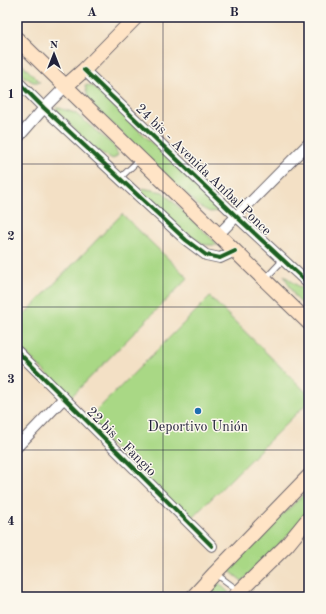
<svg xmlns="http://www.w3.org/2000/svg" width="326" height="614" font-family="'Old Standard TT',serif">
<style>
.green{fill:#a9d885;stroke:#667d60}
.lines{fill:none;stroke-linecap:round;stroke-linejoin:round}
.lane-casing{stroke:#6b646b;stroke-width:7}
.street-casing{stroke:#6b646b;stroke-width:12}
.secondary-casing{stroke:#6b646b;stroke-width:16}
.lane{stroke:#fff;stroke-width:5}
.street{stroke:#fff;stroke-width:10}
.secondary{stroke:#ffe4c6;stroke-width:14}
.cycleway-casing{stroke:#fbf7ec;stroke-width:6}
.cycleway{stroke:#1b5e20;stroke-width:4}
.grid{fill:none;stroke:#22223b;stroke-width:1;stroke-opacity:0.55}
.poi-dot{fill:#1f6fb2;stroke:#fbf7ec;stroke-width:1.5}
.labels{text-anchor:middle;stroke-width:3;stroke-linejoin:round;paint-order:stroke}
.street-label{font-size:14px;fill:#22223b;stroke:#fbf7ec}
.poi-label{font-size:14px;fill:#22223b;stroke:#fbf7ec}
.neatline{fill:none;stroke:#22223b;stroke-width:1.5}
.grid-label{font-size:13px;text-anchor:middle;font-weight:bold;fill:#22223b}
</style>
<rect width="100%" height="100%" fill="#fbf7ec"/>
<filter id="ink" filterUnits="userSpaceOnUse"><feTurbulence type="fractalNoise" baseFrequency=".025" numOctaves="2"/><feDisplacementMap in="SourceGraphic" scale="8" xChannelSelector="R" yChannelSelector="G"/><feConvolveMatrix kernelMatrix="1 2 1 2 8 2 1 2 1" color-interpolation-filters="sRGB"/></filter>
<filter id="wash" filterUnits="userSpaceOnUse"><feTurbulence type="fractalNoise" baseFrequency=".012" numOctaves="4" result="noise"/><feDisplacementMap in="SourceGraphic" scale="16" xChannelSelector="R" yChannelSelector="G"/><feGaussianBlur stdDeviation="0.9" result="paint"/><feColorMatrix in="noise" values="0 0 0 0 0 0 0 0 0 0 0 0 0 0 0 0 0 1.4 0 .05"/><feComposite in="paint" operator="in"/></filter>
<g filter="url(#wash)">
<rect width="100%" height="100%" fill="#f3e0c5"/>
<g class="green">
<path d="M 17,59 L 40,82 L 33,82 L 17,72 Z"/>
<path d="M 85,85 L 93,86 L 173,163 L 221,211 L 210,212 L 200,207 L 89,102 Z"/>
<path d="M 56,107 L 75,113 L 114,146 L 118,155 L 113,159 L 96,150 L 59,114 Z"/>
<path d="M 142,188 L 163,192 L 218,245 L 205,245 L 185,233 L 143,194 Z"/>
<path d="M 122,214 L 188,278 L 71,397 L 17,345 L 17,322 Z"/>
<path d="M 284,275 L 299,287 L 309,292 L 309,311 L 295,297 Z"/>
<path d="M 210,297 L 309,395 L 309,401 L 188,522 L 86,421 Z"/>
<path d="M 309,489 L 309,510 L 291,532 L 242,581 L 227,569 Z"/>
<path d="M 215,579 L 230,594 L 227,597 L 199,597 Z"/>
</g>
</g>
<g filter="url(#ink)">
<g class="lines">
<g class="lane-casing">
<g id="lane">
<path d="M 119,179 L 139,160"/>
<path d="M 265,279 L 283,260"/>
<path d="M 216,574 L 239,591"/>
</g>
</g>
<g class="street-casing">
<g id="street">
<path d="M 84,70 L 237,217 L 309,284"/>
<path d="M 17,81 L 44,108 L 186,240 L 206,255 L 220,258 L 235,251"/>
<path d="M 17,139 L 44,108 L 66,86"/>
<path d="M 218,235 L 309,143"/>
<path d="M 17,351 L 212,546"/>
<path d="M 17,447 L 64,398"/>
</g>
</g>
<g class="secondary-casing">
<g id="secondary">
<path d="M 17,39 L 309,323"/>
<path d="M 66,86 L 84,70 L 136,17"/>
<path d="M 193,597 L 215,573 L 309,476"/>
<path d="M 234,597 L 287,545 L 309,518"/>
</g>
</g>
<use href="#lane" class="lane"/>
<use href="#street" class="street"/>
<use href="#secondary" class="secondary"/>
<g class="cycleway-casing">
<g id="cycleway">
<path d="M 84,70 L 237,217 L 309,284"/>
<path d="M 17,81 L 44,108 L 186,240 L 206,255 L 220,258 L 235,251"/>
<path d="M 17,351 L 212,546"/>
</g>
</g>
<use href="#cycleway" class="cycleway"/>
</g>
</g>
<path class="grid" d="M 163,17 L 163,597M 17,164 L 309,164M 17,307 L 309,307M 17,450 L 309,450"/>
<circle class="poi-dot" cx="198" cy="411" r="4"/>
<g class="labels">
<g class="street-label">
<text transform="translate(204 169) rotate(44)" y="5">24 bis - Avenida Aníbal Ponce</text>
<text transform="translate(122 441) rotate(45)" y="5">22 bis - Fangio</text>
</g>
<g class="poi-label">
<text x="198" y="431">Deportivo Unión</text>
</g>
</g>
<rect width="326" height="614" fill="none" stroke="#fbf7ec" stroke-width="44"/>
<g transform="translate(54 54)" stroke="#fbf7ec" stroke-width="3" paint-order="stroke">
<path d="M0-3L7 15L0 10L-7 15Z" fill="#22223b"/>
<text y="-6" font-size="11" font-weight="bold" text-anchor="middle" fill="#22223b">N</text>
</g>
<rect x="22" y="22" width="282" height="570" class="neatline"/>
<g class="grid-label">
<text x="92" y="16">A</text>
<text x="234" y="16">B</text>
<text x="11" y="98">1</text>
<text x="11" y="240">2</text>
<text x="11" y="383">3</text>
<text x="11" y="525">4</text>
</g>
</svg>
